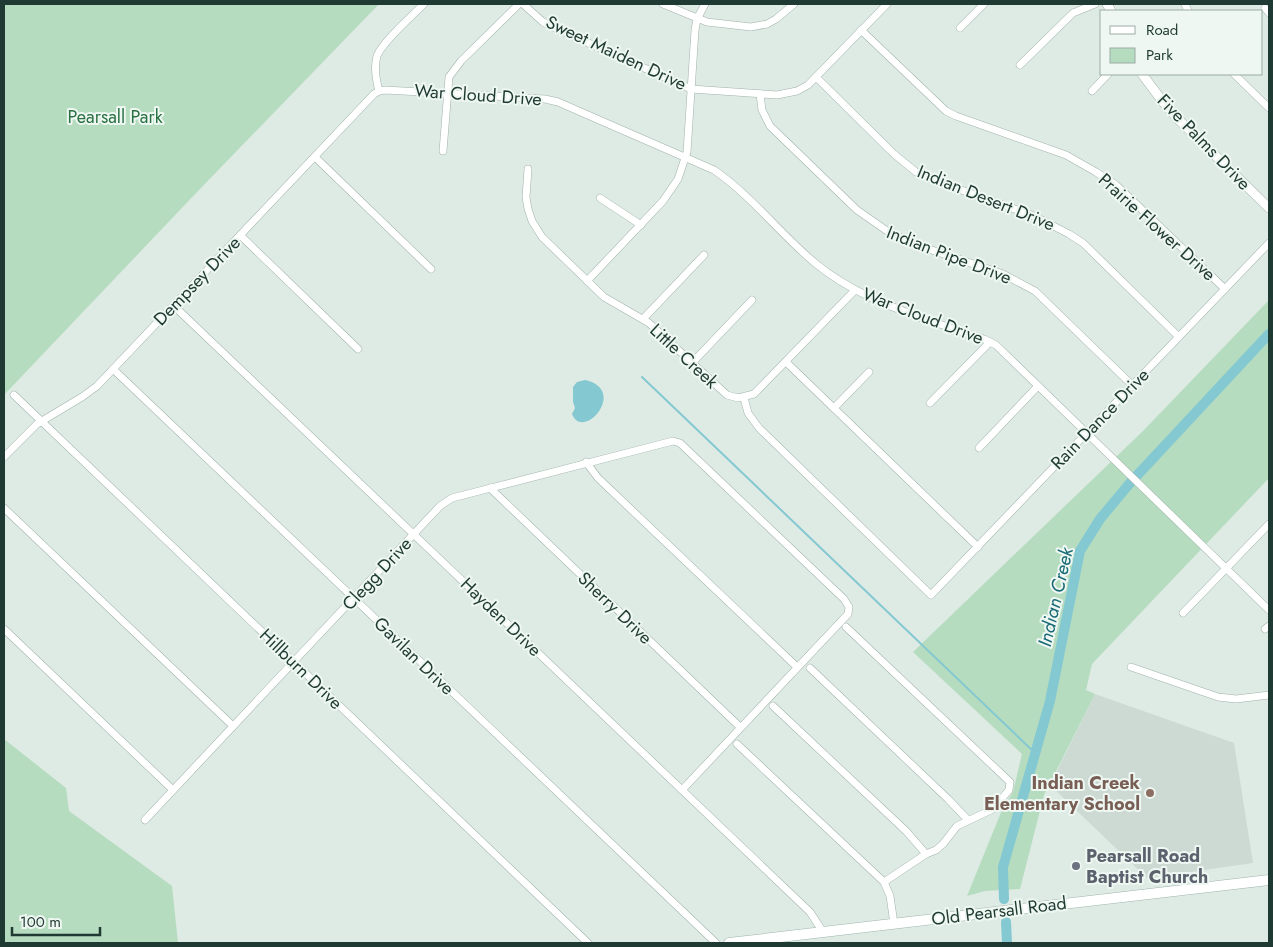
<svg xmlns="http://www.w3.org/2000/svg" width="1273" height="947" font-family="Jost,sans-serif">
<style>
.built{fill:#ccdad3}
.green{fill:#b6dcbf}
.water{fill:#84c8d1}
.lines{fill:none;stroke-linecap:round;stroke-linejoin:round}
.stream{stroke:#84c8d1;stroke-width:2}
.river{stroke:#84c8d1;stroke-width:10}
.minor-casing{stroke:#a1b2ab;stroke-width:8}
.tertiary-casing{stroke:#a1b2ab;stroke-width:10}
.secondary-casing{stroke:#9db6ac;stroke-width:11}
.minor{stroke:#fff;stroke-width:7}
.tertiary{stroke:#fff;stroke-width:9}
.secondary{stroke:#fff;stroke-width:10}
.education-dot{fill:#8d6e63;stroke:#eef7f2;stroke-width:2}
.worship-dot{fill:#6b7280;stroke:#eef7f2;stroke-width:2}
.labels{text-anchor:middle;stroke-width:4;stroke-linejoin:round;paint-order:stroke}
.street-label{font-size:18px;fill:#1f3a32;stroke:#eef7f2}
.park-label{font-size:18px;fill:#297142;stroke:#eef7f2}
.education-label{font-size:18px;font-weight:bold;fill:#785e54;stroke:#eef7f2;text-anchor:end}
.worship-label{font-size:18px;font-weight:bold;fill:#5b616d;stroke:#eef7f2;text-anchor:start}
.water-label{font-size:19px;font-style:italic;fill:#196a76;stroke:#eef7f2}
</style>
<rect width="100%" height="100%" fill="#deeae4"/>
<path class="built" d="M 1095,694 L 1234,743 L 1253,863 L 1147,878 L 1050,785 Z"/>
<g class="green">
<path d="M 4,4 L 379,4 L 198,191 L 4,395 Z"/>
<path d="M 1269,300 L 1269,478 L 1092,664 L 1086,690 L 1095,694 L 1044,795 L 1020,889 L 985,891 L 967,896 L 1002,810 L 1013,792 L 1022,754 L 913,652 L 1143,431 Z"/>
<path d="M 4,739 L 66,788 L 69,811 L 172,886 L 178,943 L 4,943 Z"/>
</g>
<path class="water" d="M 585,380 C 629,390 583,442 572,414 L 575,408 L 573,402 L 573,387 L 577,382 Z"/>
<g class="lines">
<path class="stream" d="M 642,377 L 1035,753"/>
<g class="river">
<path d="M 1004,899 L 1003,867 L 1050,701 L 1080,551 L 1100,519 L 1130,483 L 1269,334"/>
<path d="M 1006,922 L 1007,943"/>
</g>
<g class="minor-casing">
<g id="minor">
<path d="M 523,4 L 543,22 L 555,28 L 691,89 L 777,95 L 797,91 L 808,85 L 887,4"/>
<path d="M 663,4 L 707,22 L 751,27 L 767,24 L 776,19 L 794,4"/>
<path d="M 1185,4 L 1188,11"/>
<path d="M 1265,8 L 1269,13"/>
<path d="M 960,28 L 984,4"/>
<path d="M 861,30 L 946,111 L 956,116 L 1066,155 L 1096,172 L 1116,185 L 1133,201 L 1225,289"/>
<path d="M 1020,65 L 1073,13 L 1095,4"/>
<path d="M 1234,74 L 1269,108"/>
<path d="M 816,77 L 894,154 L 916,172 L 936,181 L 1034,216 L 1069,234 L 1083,243 L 1179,337"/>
<path d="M 379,91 C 376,80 374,67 377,56 C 382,42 413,15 424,4"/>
<path d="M 1092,91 L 1108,74"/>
<path d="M 760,94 L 762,110 L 770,126 L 857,210 L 890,233 L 920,246 L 1003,274 L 1035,291 L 1132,385"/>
<path d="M 443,151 L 449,77 L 461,61 L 519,4"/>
<path d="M 315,157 L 431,269"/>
<path d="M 528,169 L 526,197 L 528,209 L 532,221 L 542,237 L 604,297 L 649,323 L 727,395 L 738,398 L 754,394 L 855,290"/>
<path d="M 600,198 L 641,225"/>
<path d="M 241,236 L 358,349"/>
<path d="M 587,281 L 663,201 L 678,179 L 687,152 L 695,30 L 697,19 L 705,4"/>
<path d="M 174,306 L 810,912 L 823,932"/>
<path d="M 643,319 L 704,255"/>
<path d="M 786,362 L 978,547"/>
<path d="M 692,363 L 752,300"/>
<path d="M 113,369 L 716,943"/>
<path d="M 14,395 L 588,943"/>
<path d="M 744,398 L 748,413 L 759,428 L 931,595 L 1269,243"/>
<path d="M 930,403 L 990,342"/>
<path d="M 834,408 L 869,372"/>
<path d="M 979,448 L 1038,386"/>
<path d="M 4,457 L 37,424 L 82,397 L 97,386 L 374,94 L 379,91 L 385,90 L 545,99 L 558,102 L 714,170 C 752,196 780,234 815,263 C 850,292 891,307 933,322 C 950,327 967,334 984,339 L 996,345 L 1269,610"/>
<path d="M 586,462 L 598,478 L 797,667"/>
<path d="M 490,488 L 740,727"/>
<path d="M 4,508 L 233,726"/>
<path d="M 1183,613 L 1269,524"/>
<path d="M 846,627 L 1010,782 L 1009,790 L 993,809 L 957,826 L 943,844 L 936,850 L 926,854 L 884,882"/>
<path d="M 4,629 L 173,790"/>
<path d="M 1265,629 L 1269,626"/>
<path d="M 1131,667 L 1218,697 L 1236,699 L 1269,695"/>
<path d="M 810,668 L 948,799 L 968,820"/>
<path d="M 773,706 L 906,831 L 926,854"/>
<path d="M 737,744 L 884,882 L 890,896 L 894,924"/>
<path d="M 145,820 L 440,506 L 452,498 L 673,441 L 680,443 L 844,599 L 849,607 L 848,614 L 682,790"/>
</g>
</g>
<g class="tertiary-casing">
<g id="tertiary">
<path d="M 1107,4 L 1111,11"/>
<path d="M 1142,74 L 1163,102 L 1178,119 L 1269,208"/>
</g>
</g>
<g class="secondary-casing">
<path id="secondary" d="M 729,943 L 1269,880"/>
</g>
<use href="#minor" class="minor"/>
<use href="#tertiary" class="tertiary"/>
<use href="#secondary" class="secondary"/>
</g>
<circle class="education-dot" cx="1150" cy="793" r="5"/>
<circle class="worship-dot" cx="1076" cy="866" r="5"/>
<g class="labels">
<g class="street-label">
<text transform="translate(616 53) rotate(25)" y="6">Sweet Maiden Drive</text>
<text transform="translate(478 95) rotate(4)" y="6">War Cloud Drive</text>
<text transform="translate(1204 142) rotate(46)" y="6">Five Palms Drive</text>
<text transform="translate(986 198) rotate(22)" y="6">Indian Desert Drive</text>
<text transform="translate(1157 227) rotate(42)" y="6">Prairie Flower Drive</text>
<text transform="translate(949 255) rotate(21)" y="6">Indian Pipe Drive</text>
<text transform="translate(197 281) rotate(-46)" y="6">Dempsey Drive</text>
<text transform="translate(923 316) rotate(21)" y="6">War Cloud Drive</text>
<text transform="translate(684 356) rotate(43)" y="6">Little Creek</text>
<text transform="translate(1100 419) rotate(-46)" y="6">Rain Dance Drive</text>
<text transform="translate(377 574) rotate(-47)" y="6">Clegg Drive</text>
<text transform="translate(615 608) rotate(44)" y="6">Sherry Drive</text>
<text transform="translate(501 617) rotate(44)" y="6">Hayden Drive</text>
<text transform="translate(414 656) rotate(44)" y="6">Gavilan Drive</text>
<text transform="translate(301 669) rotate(44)" y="6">Hillburn Drive</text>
<text transform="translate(999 911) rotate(-7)" y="6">Old Pearsall Road</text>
</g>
<g class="park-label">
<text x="115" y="123">Pearsall Park</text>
</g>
<g class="education-label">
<text x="1140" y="789">Indian Creek<tspan x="1140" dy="21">Elementary School</tspan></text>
</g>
<g class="worship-label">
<text x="1086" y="862">Pearsall Road<tspan x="1086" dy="21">Baptist Church</tspan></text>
</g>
<g class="water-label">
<text transform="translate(1055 597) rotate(-77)" y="7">Indian Creek</text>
</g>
</g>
<rect width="1273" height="947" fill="none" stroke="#1f3a32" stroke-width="10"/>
<rect x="1100" y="10" width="162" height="65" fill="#eef7f2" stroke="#9baba5"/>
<rect x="1110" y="26" width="25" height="8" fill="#ffffff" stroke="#9baba5"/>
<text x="1146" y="35" font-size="15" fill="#1f3a32">Road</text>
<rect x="1110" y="48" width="25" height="15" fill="#b6dcbf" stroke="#9baba5"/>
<text x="1146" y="60" font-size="15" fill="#1f3a32">Park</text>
<path d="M12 927v8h88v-8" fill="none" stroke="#1f3a32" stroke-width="2.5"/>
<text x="20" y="927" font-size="15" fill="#1f3a32" stroke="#eef7f2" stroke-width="4" paint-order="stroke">100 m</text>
</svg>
